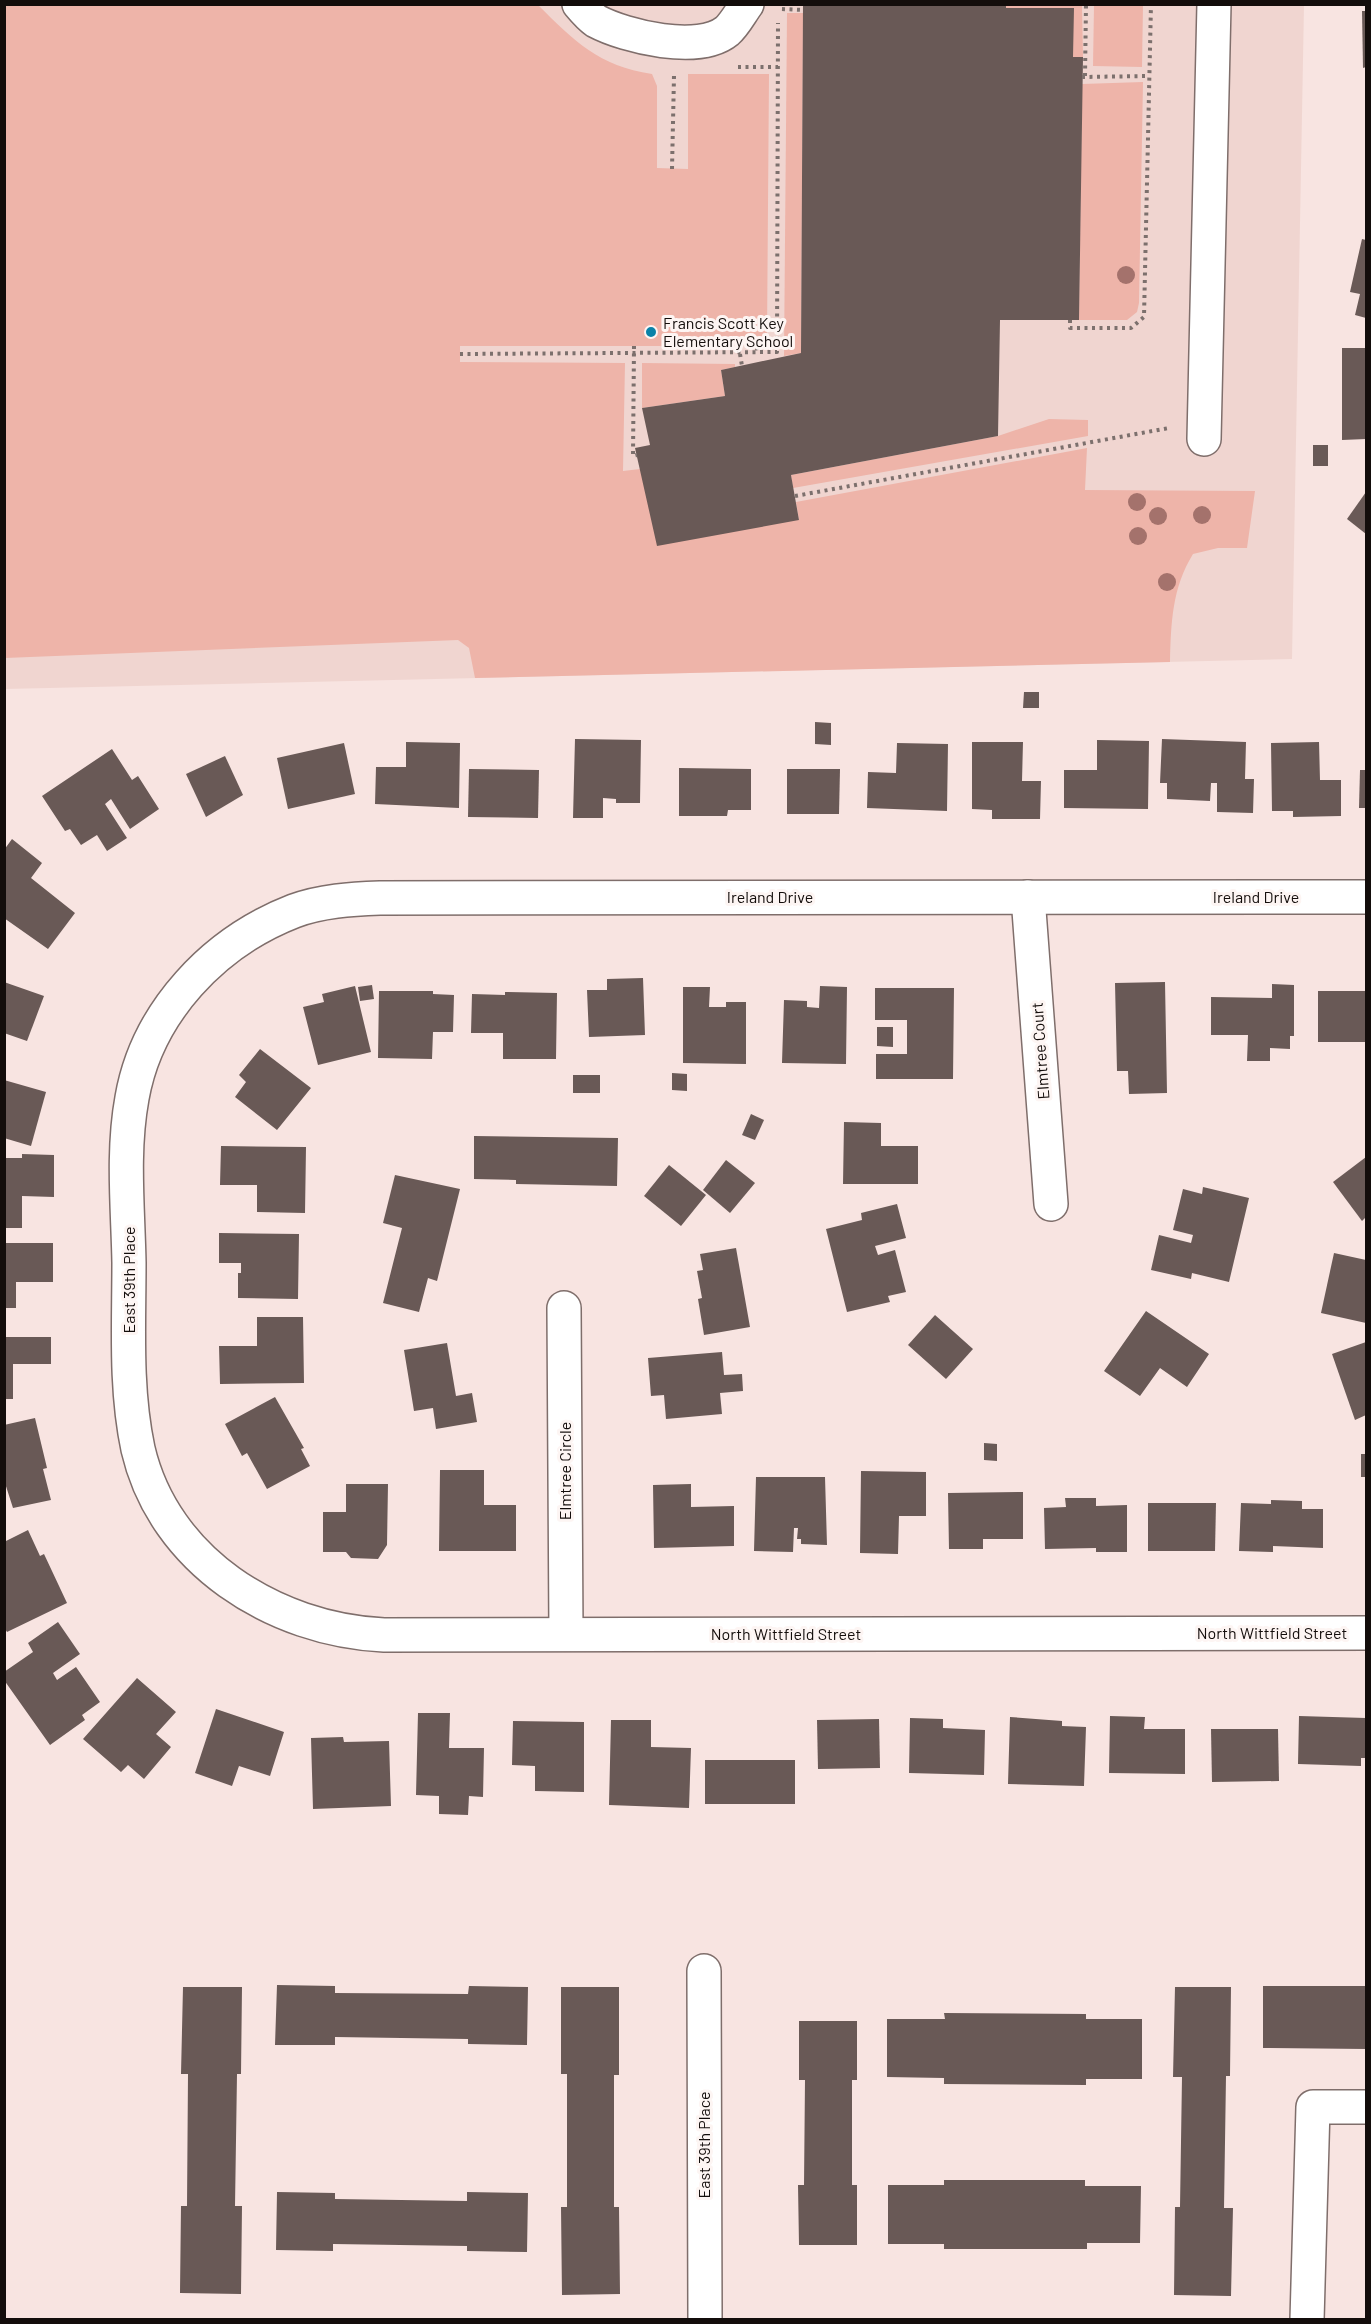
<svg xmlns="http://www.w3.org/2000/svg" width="1371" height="2324" font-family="Barlow,sans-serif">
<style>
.built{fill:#f0d5d0}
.green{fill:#eeb4a9}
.building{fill:#695956}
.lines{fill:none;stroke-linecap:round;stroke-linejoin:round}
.minor-casing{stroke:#7f6e6b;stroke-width:36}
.path{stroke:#7c706d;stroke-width:4;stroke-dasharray:3 4.5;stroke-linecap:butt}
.minor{stroke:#fff;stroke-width:33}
.tree{fill:#a4726c}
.poi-dot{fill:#0a82a8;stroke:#fdf5f3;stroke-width:2}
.labels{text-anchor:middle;stroke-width:6;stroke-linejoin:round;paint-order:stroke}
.poi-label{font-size:16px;fill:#130d0b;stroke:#fdf5f3;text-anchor:start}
.street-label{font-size:16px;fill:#130d0b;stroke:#fdf5f3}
</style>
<rect width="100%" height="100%" fill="#f8e4e1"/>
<path class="built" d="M 4,5 L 1304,5 L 1292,659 L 5,689 Z"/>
<g class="green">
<path d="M 1006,4 L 1082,5 L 1083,57 L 1073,57 L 1073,8 L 1006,8 Z"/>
<path d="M 4,5 L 538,5 C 574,41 599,66 652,74 L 657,86 L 657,168 L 688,169 L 688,74 L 769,74 L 767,338 L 722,346 L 460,346 L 460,362 L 625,363 L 623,471 L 640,469 L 799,520 L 796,502 L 1087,448 L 1085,490 L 1255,491 L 1247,548 L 1218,548 L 1193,554 C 1172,588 1171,623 1170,662 L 475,678 L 469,648 L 458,640 L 5,658 Z"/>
<path d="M 1094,5 L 1143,5 L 1142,67 L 1093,66 Z"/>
<path d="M 787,13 L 803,13 L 801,353 L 784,356 Z"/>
<path d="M 1143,82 L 1139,303 L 1137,312 L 1127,320 L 1079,320 L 1082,84 Z"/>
<path d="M 642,363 L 735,364 L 735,367 L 721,370 L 725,396 L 642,408 Z"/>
<path d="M 1049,419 L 1088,420 L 1088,436 L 793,488 L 791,475 L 998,436 Z"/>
</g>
<g class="building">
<path d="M 803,4 L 1006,4 L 1006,8 L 1074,8 L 1073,57 L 1083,57 L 1079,320 L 1000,320 L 998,436 L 791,475 L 799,520 L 657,546 L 635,448 L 650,445 L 642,408 L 725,396 L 721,370 L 801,353 Z"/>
<path d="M 1362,11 L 1366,11 L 1366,67 L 1363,68 Z"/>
<path d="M 1362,239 L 1366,240 L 1366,318 L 1355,315 L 1360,294 L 1350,292 Z"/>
<path d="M 1342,348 L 1366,348 L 1366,439 L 1342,440 Z"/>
<rect x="1313" y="445" width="15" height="21"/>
<path d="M 1366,492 L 1366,534 L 1347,519 Z"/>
<path d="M 1024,692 L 1039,692 L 1039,708 L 1023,708 Z"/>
<path d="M 815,722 L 831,723 L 831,745 L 815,744 Z"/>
<path d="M 575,739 L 641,740 L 640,803 L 616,803 L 616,799 L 603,798 L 603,818 L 573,818 Z"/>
<path d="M 1162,739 L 1246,742 L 1245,779 L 1254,779 L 1253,813 L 1217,812 L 1217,783 L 1211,783 L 1210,801 L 1167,799 L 1167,783 L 1160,783 Z"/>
<path d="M 1097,740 L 1149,741 L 1148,809 L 1064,808 L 1064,770 L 1097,770 Z"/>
<path d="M 406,742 L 460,743 L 459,808 L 375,804 L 376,767 L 406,767 Z"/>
<path d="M 972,742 L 1023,742 L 1022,781 L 1041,781 L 1040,819 L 992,819 L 992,810 L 972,809 Z"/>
<path d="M 1319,742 L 1320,780 L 1341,780 L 1341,816 L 1293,817 L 1293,811 L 1272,811 L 1271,743 Z"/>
<path d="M 344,743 L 355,794 L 288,809 L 277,758 Z"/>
<path d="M 897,743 L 948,744 L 947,811 L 867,808 L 868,772 L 896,773 Z"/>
<path d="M 112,749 L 132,780 L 138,776 L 159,809 L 130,829 L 111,799 L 105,804 L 127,838 L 107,851 L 97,835 L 81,845 L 70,829 L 65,831 L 42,796 Z"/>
<path d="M 225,756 L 243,795 L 206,817 L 186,774 Z"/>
<path d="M 679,768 L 751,769 L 751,810 L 728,810 L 727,816 L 679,816 Z"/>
<path d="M 469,769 L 539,770 L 538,818 L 468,817 Z"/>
<path d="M 787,769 L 840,769 L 839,814 L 787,814 Z"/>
<path d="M 1360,770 L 1366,770 L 1366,808 L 1359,808 Z"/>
<path d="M 12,839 L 42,863 L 31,878 L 75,913 L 48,949 L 4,918 L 4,850 Z"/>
<path d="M 643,978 L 645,1035 L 589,1037 L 587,990 L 607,990 L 607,979 Z"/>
<path d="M 4,982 L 44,996 L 27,1041 L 4,1033 Z"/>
<path d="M 1165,982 L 1167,1093 L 1129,1094 L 1128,1071 L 1117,1071 L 1115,983 Z"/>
<path d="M 1272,984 L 1294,985 L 1294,1036 L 1290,1036 L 1290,1049 L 1270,1048 L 1270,1061 L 1247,1061 L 1248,1035 L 1211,1035 L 1211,997 L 1272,998 Z"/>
<path d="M 372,985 L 374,999 L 360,1001 L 358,987 Z"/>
<path d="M 355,986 L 371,1052 L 318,1065 L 303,1007 L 324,1002 L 322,994 Z"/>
<path d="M 820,986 L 847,987 L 846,1064 L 782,1063 L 784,1000 L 807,1001 L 807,1007 L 819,1008 Z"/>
<path d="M 683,987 L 710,987 L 709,1007 L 726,1007 L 726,1002 L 746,1002 L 746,1064 L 683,1063 Z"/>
<path d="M 875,988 L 954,988 L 953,1079 L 876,1079 L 876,1054 L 907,1054 L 907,1020 L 875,1020 Z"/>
<path d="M 379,991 L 433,991 L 433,994 L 454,995 L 453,1032 L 433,1032 L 432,1059 L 378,1058 Z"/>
<rect x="1318" y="991" width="48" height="51"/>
<path d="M 505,992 L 557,993 L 556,1059 L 503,1059 L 503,1033 L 471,1033 L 472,994 L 505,995 Z"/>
<path d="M 877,1027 L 893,1027 L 893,1047 L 877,1046 Z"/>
<path d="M 260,1049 L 311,1088 L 277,1130 L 235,1097 L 246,1082 L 239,1075 Z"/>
<path d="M 672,1073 L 687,1074 L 687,1091 L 672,1090 Z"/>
<rect x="573" y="1075" width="27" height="18"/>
<path d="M 4,1080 L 46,1092 L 31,1146 L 4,1138 Z"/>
<path d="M 751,1114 L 764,1120 L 755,1140 L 742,1135 Z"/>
<path d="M 844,1122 L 881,1123 L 881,1146 L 918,1146 L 918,1184 L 843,1184 Z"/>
<path d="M 474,1136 L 618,1138 L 617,1186 L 516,1184 L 516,1180 L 474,1179 Z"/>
<path d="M 221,1146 L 306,1147 L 305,1213 L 257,1212 L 257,1185 L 220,1185 Z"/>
<path d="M 22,1154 L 54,1155 L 54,1197 L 22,1196 L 22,1228 L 4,1228 L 4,1158 L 22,1158 Z"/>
<path d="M 1366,1157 L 1366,1217 L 1362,1221 L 1333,1182 Z"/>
<path d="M 726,1160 L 755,1183 L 730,1213 L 703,1190 Z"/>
<path d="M 669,1165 L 706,1195 L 681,1226 L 644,1196 Z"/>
<path d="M 395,1175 L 460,1189 L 437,1281 L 428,1278 L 419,1312 L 383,1303 L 402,1228 L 383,1223 Z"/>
<path d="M 1203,1187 L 1249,1198 L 1229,1282 L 1192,1273 L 1191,1279 L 1151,1270 L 1159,1235 L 1191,1243 L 1193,1235 L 1173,1230 L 1183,1189 L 1202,1194 Z"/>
<path d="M 897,1204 L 906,1238 L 875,1246 L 878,1255 L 895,1250 L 906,1292 L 888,1296 L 890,1302 L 847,1312 L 826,1229 L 862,1220 L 861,1213 Z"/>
<path d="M 219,1233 L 299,1234 L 298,1299 L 238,1298 L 238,1273 L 241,1273 L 241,1263 L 219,1263 Z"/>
<path d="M 4,1243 L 53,1243 L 53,1282 L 16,1282 L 16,1308 L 4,1308 Z"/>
<path d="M 736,1248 L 750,1327 L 704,1335 L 698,1299 L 702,1298 L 697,1271 L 703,1270 L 700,1254 Z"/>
<path d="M 1334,1253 L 1366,1260 L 1366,1323 L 1321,1313 Z"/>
<path d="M 1146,1311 L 1209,1354 L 1187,1387 L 1160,1368 L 1140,1396 L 1104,1371 Z"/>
<path d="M 935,1315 L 973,1349 L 946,1379 L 908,1345 Z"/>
<path d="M 257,1317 L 303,1317 L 304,1383 L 220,1384 L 219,1346 L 257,1346 Z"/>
<path d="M 4,1337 L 51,1337 L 51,1364 L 13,1364 L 13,1399 L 4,1399 Z"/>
<path d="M 1366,1342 L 1366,1415 L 1355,1420 L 1332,1354 Z"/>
<path d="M 447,1343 L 456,1396 L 472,1393 L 477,1422 L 436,1429 L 433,1408 L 414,1411 L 404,1350 Z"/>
<path d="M 722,1352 L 724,1375 L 742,1374 L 743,1391 L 720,1393 L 722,1414 L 666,1419 L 664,1395 L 651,1396 L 648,1358 Z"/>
<path d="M 275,1397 L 304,1448 L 301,1449 L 310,1466 L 267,1489 L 247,1453 L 242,1456 L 225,1424 Z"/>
<path d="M 35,1418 L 47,1468 L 43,1469 L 51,1500 L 13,1508 L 4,1480 L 4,1425 Z"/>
<path d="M 984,1443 L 997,1444 L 997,1461 L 984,1460 Z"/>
<rect x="1361" y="1454" width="5" height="23"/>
<path d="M 440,1470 L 484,1470 L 484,1505 L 516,1505 L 516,1551 L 439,1551 Z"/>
<path d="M 861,1471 L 926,1472 L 926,1516 L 899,1516 L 898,1554 L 860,1553 Z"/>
<path d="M 756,1477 L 825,1477 L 827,1545 L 801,1544 L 801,1539 L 797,1539 L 798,1528 L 794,1528 L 793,1552 L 754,1551 Z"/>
<path d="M 346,1484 L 388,1484 L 387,1545 L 378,1559 L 351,1558 L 346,1552 L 323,1552 L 323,1512 L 346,1512 Z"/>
<path d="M 691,1484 L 691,1507 L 734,1506 L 734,1546 L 654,1548 L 653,1485 Z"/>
<path d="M 1023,1492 L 1023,1539 L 983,1539 L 983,1549 L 949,1549 L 948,1493 Z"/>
<path d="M 1065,1498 L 1096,1498 L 1096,1506 L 1127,1505 L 1127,1552 L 1096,1552 L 1096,1548 L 1045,1549 L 1044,1508 L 1066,1507 Z"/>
<path d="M 1271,1500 L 1302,1501 L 1302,1509 L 1323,1509 L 1323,1548 L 1273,1546 L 1273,1552 L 1239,1551 L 1241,1503 L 1271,1504 Z"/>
<path d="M 1148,1503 L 1216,1503 L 1215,1551 L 1148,1551 Z"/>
<path d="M 28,1530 L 40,1556 L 44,1554 L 67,1603 L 7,1632 L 4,1627 L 4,1542 Z"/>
<path d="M 58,1622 L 80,1654 L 53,1673 L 57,1680 L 76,1667 L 100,1702 L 82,1715 L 85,1720 L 50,1745 L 4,1680 L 4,1672 L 33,1652 L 28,1643 Z"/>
<path d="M 137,1678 L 176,1712 L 156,1734 L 171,1747 L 144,1779 L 128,1765 L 121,1772 L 83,1739 Z"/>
<path d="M 216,1709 L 284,1732 L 270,1776 L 239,1766 L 232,1786 L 195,1773 Z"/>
<path d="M 418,1713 L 450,1713 L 449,1748 L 484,1748 L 483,1797 L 469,1796 L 468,1815 L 439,1814 L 439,1796 L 416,1795 Z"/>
<path d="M 1110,1716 L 1145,1717 L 1144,1729 L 1185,1729 L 1185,1774 L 1109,1773 Z"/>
<path d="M 1299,1716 L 1366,1718 L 1366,1758 L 1361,1758 L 1361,1766 L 1298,1764 Z"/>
<path d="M 1010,1717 L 1062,1721 L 1062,1726 L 1086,1727 L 1084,1786 L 1008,1784 Z"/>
<path d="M 910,1718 L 943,1719 L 943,1728 L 985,1730 L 984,1775 L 909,1773 Z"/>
<path d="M 879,1719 L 880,1768 L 818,1769 L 817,1720 Z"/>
<path d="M 611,1720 L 651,1720 L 651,1747 L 691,1748 L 689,1808 L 609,1805 Z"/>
<path d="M 513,1721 L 584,1722 L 584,1792 L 535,1791 L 535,1766 L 512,1765 Z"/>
<path d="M 1211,1729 L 1278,1729 L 1279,1781 L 1212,1782 Z"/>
<path d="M 343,1737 L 344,1742 L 389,1741 L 391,1806 L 313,1809 L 311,1738 Z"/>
<rect x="705" y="1760" width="90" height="44"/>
<path d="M 277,1985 L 335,1986 L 335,1993 L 468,1994 L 469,1986 L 528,1987 L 527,2045 L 468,2044 L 468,2039 L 335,2037 L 335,2045 L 275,2045 Z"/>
<path d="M 1263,1986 L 1366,1986 L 1366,2049 L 1263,2048 Z"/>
<path d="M 183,1987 L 242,1987 L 241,2074 L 237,2074 L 235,2206 L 242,2206 L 241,2294 L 180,2293 L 181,2206 L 187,2206 L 188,2074 L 181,2074 Z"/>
<path d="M 561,1987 L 619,1987 L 619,2075 L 614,2075 L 614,2207 L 619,2207 L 620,2294 L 562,2295 L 561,2207 L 567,2207 L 567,2074 L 561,2074 Z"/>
<path d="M 1175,1987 L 1231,1987 L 1230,2076 L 1226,2076 L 1224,2208 L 1233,2208 L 1231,2296 L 1174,2295 L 1175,2207 L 1180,2207 L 1182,2077 L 1173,2077 Z"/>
<path d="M 944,2013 L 1086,2014 L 1086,2019 L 1142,2019 L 1142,2079 L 1086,2079 L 1086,2085 L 944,2084 L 944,2078 L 887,2077 L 887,2019 L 945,2019 Z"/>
<path d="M 799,2021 L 857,2021 L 857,2080 L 852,2080 L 852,2185 L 857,2185 L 857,2245 L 799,2245 L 798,2185 L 804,2185 L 805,2080 L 799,2080 Z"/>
<path d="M 944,2180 L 1085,2180 L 1085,2186 L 1141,2186 L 1140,2243 L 1087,2243 L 1087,2249 L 944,2249 L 944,2244 L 888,2244 L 888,2185 L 944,2185 Z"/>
<path d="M 277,2192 L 335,2193 L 335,2199 L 467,2201 L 467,2192 L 528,2193 L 527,2252 L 467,2251 L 467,2246 L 333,2244 L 333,2251 L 276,2250 Z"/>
</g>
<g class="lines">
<g class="minor-casing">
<g id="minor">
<path d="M 579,4 C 584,10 590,17 596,21 C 626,37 699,54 727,31 C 735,24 741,12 747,4"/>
<path d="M 1204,439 L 1214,4"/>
<path d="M 1028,897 L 1051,1204"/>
<path d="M 1366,897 L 380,898 C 351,899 321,901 294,911 C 214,942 147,1012 132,1098 C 122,1152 128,1209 129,1263 C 129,1325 125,1388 138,1449 C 164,1561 274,1630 384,1635 L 1366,1633"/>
<path d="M 564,1308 L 566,1634"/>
<path d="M 704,1971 L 705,2320"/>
<path d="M 1307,2320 L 1313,2107 L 1366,2107"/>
</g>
</g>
<g class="path">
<path d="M 782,9 L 803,10"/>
<path d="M 738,67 L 778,67"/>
<path d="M 1085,76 L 1086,4"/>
<path d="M 1082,77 L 1149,76"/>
<path d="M 672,169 L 674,76"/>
<path d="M 1070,320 L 1070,328 L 1131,328 L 1144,317 L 1151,4"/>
<path d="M 755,340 L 758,353"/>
<path d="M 634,346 L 633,456 L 637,455"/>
<path d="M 460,354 L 777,352 L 778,23"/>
<path d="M 740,354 L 742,366"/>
<path d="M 795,496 L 1169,428"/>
</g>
<use href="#minor" class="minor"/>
</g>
<g class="tree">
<circle cx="1126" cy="275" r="9"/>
<circle cx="1137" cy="502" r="9"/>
<circle cx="1202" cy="515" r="9"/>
<circle cx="1158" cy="516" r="9"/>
<circle cx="1138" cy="536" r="9"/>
<circle cx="1167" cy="582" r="9"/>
</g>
<circle class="poi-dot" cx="651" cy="332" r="6"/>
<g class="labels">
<g class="poi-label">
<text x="663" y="329">Francis Scott Key<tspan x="663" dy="18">Elementary School</tspan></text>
</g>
<g class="street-label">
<text x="770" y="903">Ireland Drive</text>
<text x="1256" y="903">Ireland Drive</text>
<text transform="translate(1040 1051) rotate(-94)" y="6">Elmtree Court</text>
<text transform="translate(129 1280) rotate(-90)" y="6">East 39th Place</text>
<text transform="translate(565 1471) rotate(-90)" y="6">Elmtree Circle</text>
<text x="1272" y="1639">North Wittfield Street</text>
<text x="786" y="1640">North Wittfield Street</text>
<text transform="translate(704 2145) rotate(-90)" y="6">East 39th Place</text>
</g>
</g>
<rect width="1371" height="2324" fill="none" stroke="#130d0b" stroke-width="12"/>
</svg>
